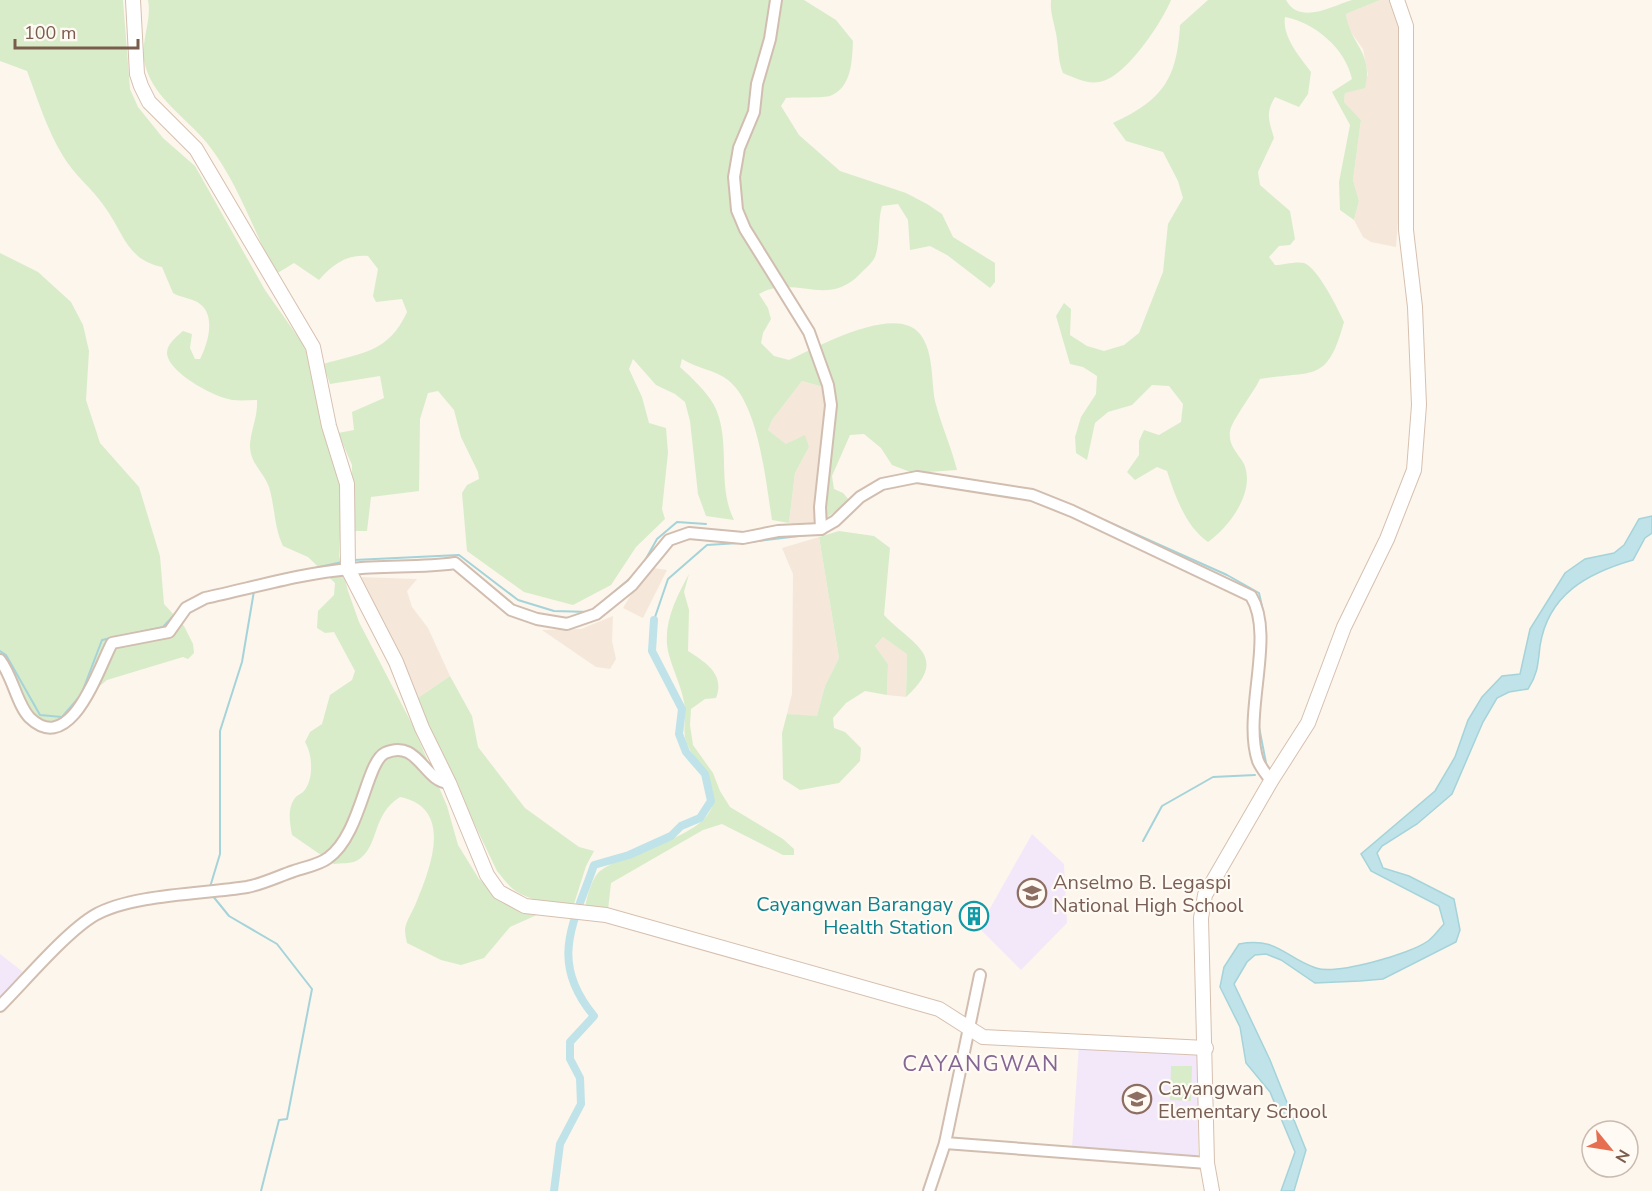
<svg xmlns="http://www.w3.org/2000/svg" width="1652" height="1191" font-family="'Nunito Sans',sans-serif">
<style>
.residential{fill:#f5e8da}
.education{fill:#f3e8fa}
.green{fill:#d8ecc9}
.water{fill:#bfe3e8;stroke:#a5d3da;stroke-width:1.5}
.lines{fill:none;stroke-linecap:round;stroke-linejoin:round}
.stream{stroke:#a5d3da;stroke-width:2}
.canal{stroke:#bfe3e8;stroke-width:8}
.street-casing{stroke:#d1beb0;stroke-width:14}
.secondary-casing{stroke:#d6c0b0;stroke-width:16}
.street{stroke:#fff;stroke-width:10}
.secondary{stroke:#fff;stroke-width:14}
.labels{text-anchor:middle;stroke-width:4.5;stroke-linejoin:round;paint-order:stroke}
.education-label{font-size:20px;fill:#785e54;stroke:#fffaf3;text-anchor:start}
.culture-label{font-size:20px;fill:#0d838f;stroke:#fffaf3;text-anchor:end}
.quarter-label{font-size:22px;letter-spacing:1.5px;fill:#846695;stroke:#fffaf3}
</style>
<rect width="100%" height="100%" fill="#fdf6ec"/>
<g class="residential">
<path d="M 1380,0 L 1391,0 L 1402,22 L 1401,184 L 1396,247 L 1371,242 L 1363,237 L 1354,220 L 1359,201 L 1353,180 L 1361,120 L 1344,102 L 1345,93 L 1368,75 L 1363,49 L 1348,28 L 1346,14 Z"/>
<path d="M 802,381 L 823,387 L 826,397 L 823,520 L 803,526 L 789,523 L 795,473 L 809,447 L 786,444 L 768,430 L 772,420 Z"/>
<path d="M 819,537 L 839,658 L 825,686 L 817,717 L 787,714 L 792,694 L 793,574 L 782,548 Z"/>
<path d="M 654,568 L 667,570 L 643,618 L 623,608 L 637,585 Z"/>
<path d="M 359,577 L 417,579 L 407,591 L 412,607 L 428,628 L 450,676 L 415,700 Z"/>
<path d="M 613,616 L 612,641 L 616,659 L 610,669 L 596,667 L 542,630 L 581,629 Z"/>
<path d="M 883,637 L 907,653 L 906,697 L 887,695 L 888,664 L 875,646 Z"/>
</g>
<g class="education">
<path d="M 1032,834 L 1064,864 L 1067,923 L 1021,970 L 979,928 Z"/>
<path d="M 0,954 L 23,972 L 0,997 Z"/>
<path d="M 1079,1044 L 1199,1051 L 1198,1160 L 1072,1147 Z"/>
</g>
<g class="green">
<path d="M 0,0 L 123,0 L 130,89 L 138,107 L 163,138 L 195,166 L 265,290 L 303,344 L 319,383 L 342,485 L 339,556 L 348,591 L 359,622 L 413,726 L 447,806 L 458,845 L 479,879 L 500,898 L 539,914 L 510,927 L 484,958 L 461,965 L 441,960 L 407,943 C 406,939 405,934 405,929 C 406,921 413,911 416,903 C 431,867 454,808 400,797 C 371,815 380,846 358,860 C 352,864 340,863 334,864 L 292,835 C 290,824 287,808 295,798 C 297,795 301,794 303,792 C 314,781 313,755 305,742 L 310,732 L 322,724 L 330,695 L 352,680 L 355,671 L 334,632 L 325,633 L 317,628 L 318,611 L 334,595 L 335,583 L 308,557 L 283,546 C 274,527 275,507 269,487 C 263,471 250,464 250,445 C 251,429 258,416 257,400 C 249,400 241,401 233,400 C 216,398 168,373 167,353 C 167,344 176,337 183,331 L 192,334 L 190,348 L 195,359 L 200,359 C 208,344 216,316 200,304 C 193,298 181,298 173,293 L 162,267 C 125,259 124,232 104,206 C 92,188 74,175 63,156 C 47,130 38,100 27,71 L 0,61 Z"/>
<path d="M 148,0 L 804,0 L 836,20 L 853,41 C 852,60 852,88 830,96 C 825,98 795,97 786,98 L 781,106 L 799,135 L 840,171 L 906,193 L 927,204 L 942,214 L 953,237 L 995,263 L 995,282 L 990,288 L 947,255 L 930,246 L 910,250 L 908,220 L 898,204 L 882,206 C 877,223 881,240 875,257 C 872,263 865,269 860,274 C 826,309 795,273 759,294 L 768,308 L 771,319 L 763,333 L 761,343 L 774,356 L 789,360 C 817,347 896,303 920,334 C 934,352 931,380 935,401 C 941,425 951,446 957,470 L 913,473 L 892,465 L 881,448 L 864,434 L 850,435 L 832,476 L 834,489 L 843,493 L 850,501 L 823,520 L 826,397 L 823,387 L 802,381 L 772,420 L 768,430 L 786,444 L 805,435 L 809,447 L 795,473 L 789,523 L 772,520 C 766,484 759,404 728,380 C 715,370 696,368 682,359 L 680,367 C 692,378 706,391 714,405 C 732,440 716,484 734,520 L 706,516 L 698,494 L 690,421 L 685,402 L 675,394 L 656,385 L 633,359 L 629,369 L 642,397 L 649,423 L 666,428 L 668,453 L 662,509 L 665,519 L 636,547 L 611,585 L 573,605 L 524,592 L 467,551 L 462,493 L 467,485 L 479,479 L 478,472 L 461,437 L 454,410 L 438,391 L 428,393 L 420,419 L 419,491 L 371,497 L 367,531 L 353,531 L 352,465 L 338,433 L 354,430 L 352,412 L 384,398 L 380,376 L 330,384 L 323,364 C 362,353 389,352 407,312 L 402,299 L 376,302 L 373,296 L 378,269 L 368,256 C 347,254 333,264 319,280 L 294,263 L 276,274 C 253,230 238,182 207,143 C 186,117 150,96 144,60 C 141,40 152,20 148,0 Z"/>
<path d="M 1051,0 L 1171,0 C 1162,22 1125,79 1099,82 C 1086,84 1075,78 1063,73 C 1057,58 1059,44 1055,29 C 1053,18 1050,12 1051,0 Z"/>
<path d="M 1208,0 L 1286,0 C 1300,26 1334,5 1352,0 C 1360,0 1372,0 1380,0 L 1346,14 C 1350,45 1374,52 1365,88 L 1345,93 L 1344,102 L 1361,120 L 1353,180 L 1359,201 L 1354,220 L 1340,210 L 1339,182 L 1350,125 L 1332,92 L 1352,79 C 1345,48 1315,23 1285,17 C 1282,37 1300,57 1311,72 L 1308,94 L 1299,107 L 1275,97 C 1265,114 1269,120 1274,138 L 1258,172 L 1260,185 L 1290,211 L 1295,239 L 1290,245 L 1279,246 L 1269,257 L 1275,265 C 1283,265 1296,261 1304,263 C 1318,268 1338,309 1344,322 C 1327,384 1314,370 1260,379 C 1254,392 1232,420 1230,431 C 1228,446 1238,453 1244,464 C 1256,492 1229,527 1208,542 C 1186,527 1175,496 1167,471 L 1157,467 L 1135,480 L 1127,472 L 1139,455 L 1139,441 L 1144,430 L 1159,435 L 1181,422 L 1183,404 L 1169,386 L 1152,385 L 1132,405 L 1108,412 L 1095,423 L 1087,460 L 1076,453 L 1075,437 L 1081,417 L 1096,394 L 1097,376 L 1083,367 L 1070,364 L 1056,316 L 1064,303 L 1071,309 L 1070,335 L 1087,346 L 1104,351 L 1124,345 L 1139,333 L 1163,272 L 1168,224 L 1183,198 L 1178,181 L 1163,152 L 1126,141 L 1113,123 C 1163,100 1177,79 1180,25 Z"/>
<path d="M 0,253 L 38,272 L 71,302 L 83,325 L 89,351 L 86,400 L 100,443 L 139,487 L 160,556 L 164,604 L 184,626 L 193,644 L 194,653 L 188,659 L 183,657 L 107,680 L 54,723 L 45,722 L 31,714 L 0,655 Z"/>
<path d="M 839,531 L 874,536 L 890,548 L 884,615 C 912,645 951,656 906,697 L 907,654 L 883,637 L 875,646 L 888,664 L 887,695 L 865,691 L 846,703 L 833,718 L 834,728 L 845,732 L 861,748 L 860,761 L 839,783 L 800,790 L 783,779 L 782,733 L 787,714 L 817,716 L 825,686 L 839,658 L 819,537 Z"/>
<path d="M 689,574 L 684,592 L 689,610 L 688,651 C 707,663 725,675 716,698 L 705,699 L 691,709 L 690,725 L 693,745 L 713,773 L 720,791 L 730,807 L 783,839 L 794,849 L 794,855 L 783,855 L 722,824 L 703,830 L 611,883 L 608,910 L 585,907 C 587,897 591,881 598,873 C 619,852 711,838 713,801 C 715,779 695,762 687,744 C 682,733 686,719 685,708 C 683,690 674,673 669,655 C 661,626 676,598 689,574 Z"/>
<path d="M 450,676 L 472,716 L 478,747 L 525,808 L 579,847 L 594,851 L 586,866 L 574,904 C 559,907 526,900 513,889 C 507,884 502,877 497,871 L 415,700 Z"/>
<path d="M 1171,1066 L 1192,1066 L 1191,1101 L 1170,1100 Z"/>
</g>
<path class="water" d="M 1652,516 L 1652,533 L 1645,538 L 1633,560 C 1588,573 1548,594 1540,646 C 1538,663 1538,674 1528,689 L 1509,692 L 1497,698 L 1483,722 L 1452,794 L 1417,824 L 1382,846 L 1377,853 L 1383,868 L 1409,876 L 1454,899 L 1460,930 L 1456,942 L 1383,979 L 1360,981 L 1315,983 L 1281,960 L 1266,954 L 1255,955 L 1247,962 L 1234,984 L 1270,1060 L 1306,1150 L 1294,1191 L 1281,1191 L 1295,1152 L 1270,1092 L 1246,1063 L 1240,1027 L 1220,987 L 1224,967 L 1239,944 C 1278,937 1284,957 1316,968 C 1337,975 1410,954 1428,941 C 1434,937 1439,929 1444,924 L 1439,906 L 1371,871 L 1361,854 L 1435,791 L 1455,757 L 1468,720 L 1482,697 L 1502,676 L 1520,674 L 1530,629 L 1565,573 L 1585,559 L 1614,553 L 1624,545 L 1639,519 Z"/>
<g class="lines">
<g class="stream">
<path d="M 955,478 L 1009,486"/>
<path d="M 1104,520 L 1227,575 L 1259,593 L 1263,611"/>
<path d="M 750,542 L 807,535"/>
<path d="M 354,560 L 459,555 L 518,600 L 554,611 L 590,612 L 634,575"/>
<path d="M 643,564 L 657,539 L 677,522 L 706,524"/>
<path d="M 306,570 L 342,562"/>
<path d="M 185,603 L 196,597"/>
<path d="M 654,620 L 668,579 L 707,545 L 739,543"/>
<path d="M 0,651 L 6,655 L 40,715 L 62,717 L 81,695 L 102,640 L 163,627 L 177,612"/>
<path d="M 1259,727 L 1266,763"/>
<path d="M 1143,841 L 1162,806 L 1213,777 L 1255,775"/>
<path d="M 210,887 L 220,854 L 220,731 L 242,662 L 254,591"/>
<path d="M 212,895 L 229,916 L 277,944 L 312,989 L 287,1119 L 279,1120 L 261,1191"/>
</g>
<path class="canal" d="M 554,1191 L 560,1144 L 581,1104 L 580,1078 L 570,1059 L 570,1042 L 594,1016 C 548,961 574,923 594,865 L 629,855 L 671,836 L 681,826 L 700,818 L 711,801 L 705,774 L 686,752 L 679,734 L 682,709 L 652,651 L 654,620"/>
<g class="street-casing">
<g id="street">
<path d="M 776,0 L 770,39 L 757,84 L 754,112 L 739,148 L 734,177 L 737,210 L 745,229 L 809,332 L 828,385 L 831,405 L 820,507 L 821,529"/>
<path d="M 0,660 C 13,677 17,705 30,718 C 71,757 99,667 112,643 L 169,632 L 186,608 L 205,598 C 252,588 302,573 350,569 C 385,565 421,568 455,563 L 511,610 L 537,619 L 567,624 L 596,614 L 632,585 L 669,540 L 689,533 L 743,538 L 778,531 L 821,529 L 835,521 L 860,497 L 882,484 L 917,477 L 1032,495 L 1072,511 L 1251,596 C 1276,636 1242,714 1258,761 C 1261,768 1267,775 1271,781"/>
<path d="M 0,1006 C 25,981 66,932 95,915 C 132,894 204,894 247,887 C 263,884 279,876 294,871 C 305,867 319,865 328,858 C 361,835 366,762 385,753 C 418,738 424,782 449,783"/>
<path d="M 945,1143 L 1207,1163"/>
<path d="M 929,1191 L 945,1143 L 980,975"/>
</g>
</g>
<g class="secondary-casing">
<g id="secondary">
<path d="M 133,0 L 137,74 L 141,86 L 149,102 L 196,149 L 313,347 L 329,426 L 347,484 L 348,569 L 396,662 L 422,728 L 449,783 L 487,875 L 499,892 L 525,906 L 606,915 L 939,1009 L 983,1037 L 1206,1048"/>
<path d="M 1212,1191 L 1207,1163 L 1201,918 L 1205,895 L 1271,781 L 1308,723 L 1344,627 L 1387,539 L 1414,470 L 1419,405 L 1415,307 L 1406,230 L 1406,26 L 1397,0"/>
</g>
</g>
<use href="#street" class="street"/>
<use href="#secondary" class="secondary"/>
</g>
<defs>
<g id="school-ring" transform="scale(1.5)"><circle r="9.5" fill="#fffaf3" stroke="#8d6e63" stroke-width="1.5"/><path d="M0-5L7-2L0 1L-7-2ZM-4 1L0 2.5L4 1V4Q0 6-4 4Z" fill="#8d6e63"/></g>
<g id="building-ring" transform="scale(1.5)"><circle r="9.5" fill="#fffaf3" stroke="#0f9aa8" stroke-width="1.5"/><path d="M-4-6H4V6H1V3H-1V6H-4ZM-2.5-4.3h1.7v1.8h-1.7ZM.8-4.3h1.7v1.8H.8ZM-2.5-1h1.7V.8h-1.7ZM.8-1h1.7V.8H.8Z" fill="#0f9aa8"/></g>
</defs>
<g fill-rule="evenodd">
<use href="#school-ring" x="1032" y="893"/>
<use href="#building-ring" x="974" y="916"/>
<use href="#school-ring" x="1137" y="1099"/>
</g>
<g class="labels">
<g class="education-label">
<text x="1053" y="889">Anselmo B. Legaspi<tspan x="1053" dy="23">National High School</tspan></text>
<text x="1158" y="1095">Cayangwan<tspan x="1158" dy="23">Elementary School</tspan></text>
</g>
<g class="culture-label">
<text x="953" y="911">Cayangwan Barangay<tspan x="953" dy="23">Health Station</tspan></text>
</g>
<g class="quarter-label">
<text x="981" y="1071">CAYANGWAN</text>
</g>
</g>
<g transform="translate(1610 1149) rotate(120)"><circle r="28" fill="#fffaf3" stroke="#cabbb1" stroke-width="1.5"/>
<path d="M0-4.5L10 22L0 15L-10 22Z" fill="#e76f51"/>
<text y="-9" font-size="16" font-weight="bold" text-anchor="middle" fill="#7a5c4d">N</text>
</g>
<path d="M15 39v9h123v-9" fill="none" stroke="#7a5c4d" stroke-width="3"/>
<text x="24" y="39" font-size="18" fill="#7a5c4d" stroke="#fffaf3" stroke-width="4.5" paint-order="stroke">100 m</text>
</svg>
